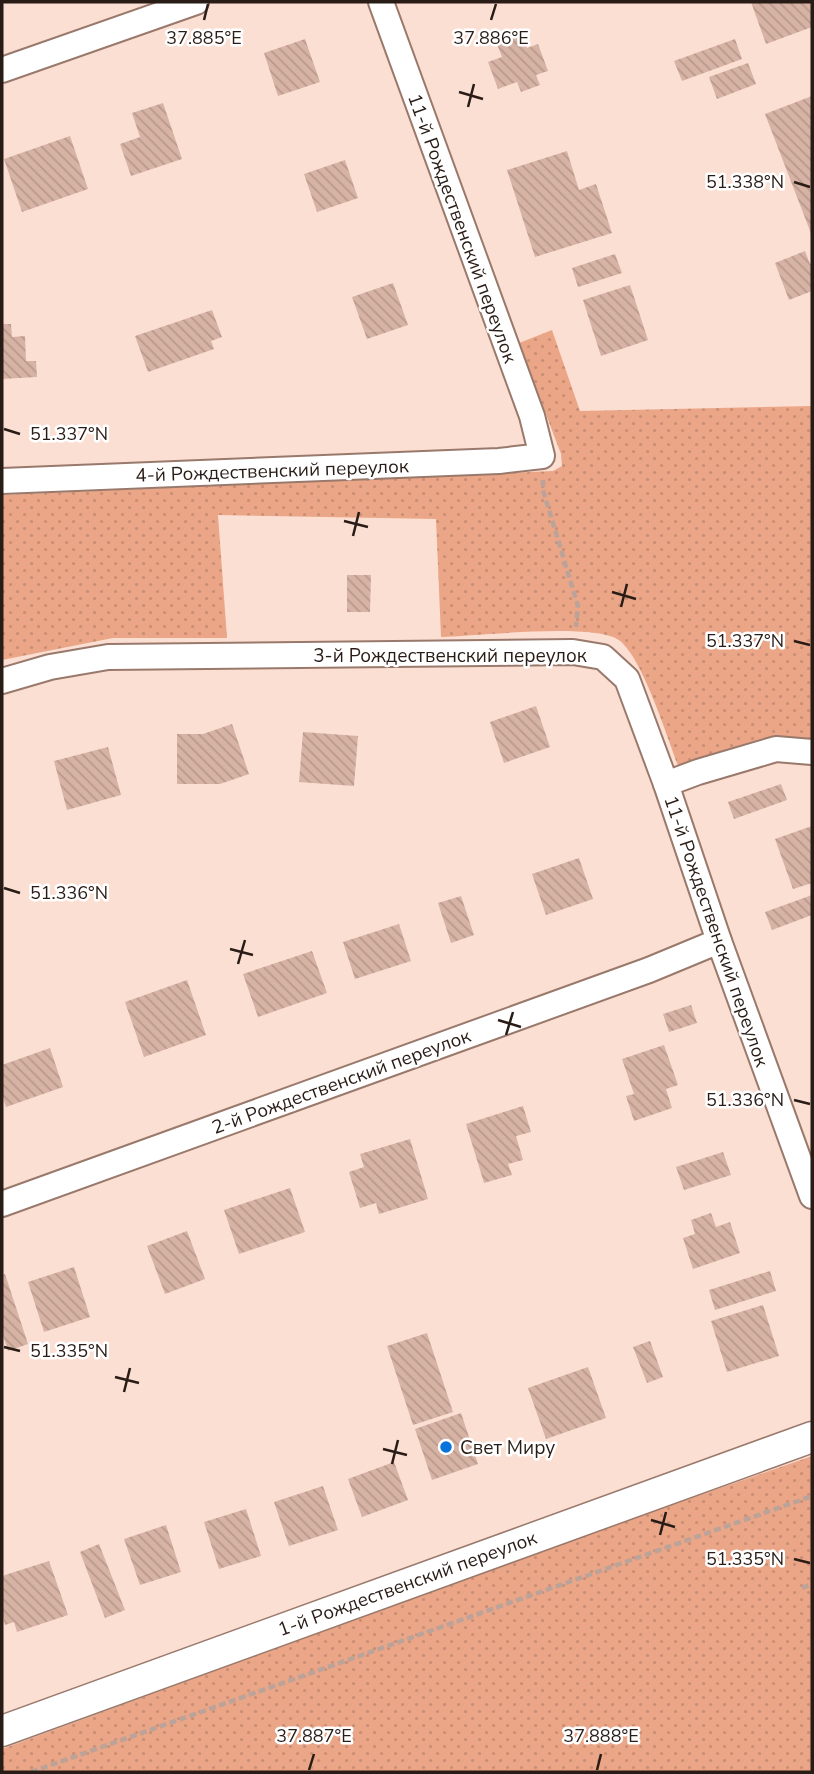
<svg xmlns="http://www.w3.org/2000/svg" width="814" height="1774" font-family="'Nunito Sans',sans-serif">
<style>
.grass{fill:url(#grass-dots)}
.building{fill:url(#building-back-hatch)}
.lines{fill:none;stroke-linecap:round;stroke-linejoin:round}
.minor-casing{stroke:#99796b;stroke-width:28}
.tertiary-casing{stroke:#99796b;stroke-width:33}
.path{stroke:#bca399;stroke-width:4.5;stroke-dasharray:7 3.5;stroke-linecap:butt}
.minor{stroke:#fff;stroke-width:24}
.tertiary{stroke:#fff;stroke-width:30}
.ticks{fill:none;stroke:#291c16;stroke-width:2.5}
.poi-dot{fill:#0773db;stroke:#fff;stroke-width:2.5}
.labels{text-anchor:middle;stroke-width:5;stroke-linejoin:round;paint-order:stroke}
.street-label{font-size:19px;fill:#291c16;stroke:#fff}
.poi-label{font-size:19px;fill:#291c16;stroke:#fff;text-anchor:start}
.ticks-label{font-size:18px;text-anchor:middle;fill:#291c16;stroke:#fff;stroke-width:5;stroke-linejoin:round;paint-order:stroke}
</style>
<defs>
<pattern id="grass-dots" width="8" height="8" patternUnits="userSpaceOnUse" patternTransform="scale(1.75)"><rect width="8" height="8" fill="#eba688"/><path d="M2 2h.1M6 6h.1" fill="none" stroke="#ca8e75" stroke-width="1.8" stroke-linecap="round"/></pattern>
<pattern id="building-back-hatch" width="6" height="6" patternUnits="userSpaceOnUse" patternTransform="scale(1.75)"><rect width="6" height="6" fill="#d6b3a4"/><path d="M-1 5l2 2M0 0l6 6M5-1l2 2" fill="none" stroke="#b8998c"/></pattern>
</defs>
<rect width="100%" height="100%" fill="#fcdfd3"/>
<g class="grass">
<path d="M 552,330 L 580,411 L 812,406 L 812,744 L 679,768 C 668,740 641,652 617,639 C 589,623 478,636 441,637 L 436,519 L 218,515 L 227,638 L 113,638 L 2,660 L 2,495 L 553,471 L 562,466 L 561,454 L 519,343 Z"/>
<path d="M 812,1456 L 812,1772 L 2,1772 L 2,1749 L 565,1542 Z"/>
</g>
<g class="building">
<path d="M 751,2 L 812,2 L 812,27 L 766,44 Z"/>
<path d="M 522,35 L 527,48 L 538,44 L 548,71 L 536,75 L 540,85 L 521,92 L 517,82 L 498,89 L 488,62 L 502,57 L 497,44 Z"/>
<path d="M 305,39 L 320,82 L 278,96 L 264,53 Z"/>
<path d="M 735,39 L 742,59 L 682,81 L 674,61 Z"/>
<path d="M 748,63 L 756,84 L 717,99 L 709,77 Z"/>
<path d="M 812,96 L 812,236 L 765,114 Z"/>
<path d="M 163,103 L 182,159 L 131,176 L 120,144 L 140,137 L 132,113 Z"/>
<path d="M 70,136 L 88,189 L 22,212 L 4,159 Z"/>
<path d="M 567,151 L 579,190 L 596,184 L 612,233 L 535,257 L 507,170 Z"/>
<path d="M 345,160 L 358,198 L 317,212 L 304,174 Z"/>
<path d="M 805,251 L 810,264 L 812,263 L 812,291 L 789,300 L 775,263 Z"/>
<path d="M 615,254 L 622,273 L 578,287 L 572,268 Z"/>
<path d="M 393,283 L 408,325 L 367,339 L 352,297 Z"/>
<path d="M 630,285 L 648,340 L 601,356 L 583,300 Z"/>
<path d="M 212,310 L 222,337 L 211,341 L 214,349 L 148,372 L 135,336 Z"/>
<path d="M 2,324 L 11,324 L 12,337 L 25,336 L 26,361 L 36,361 L 37,377 L 2,379 Z"/>
<path d="M 347,575 L 371,575 L 370,612 L 347,612 Z"/>
<path d="M 536,706 L 550,747 L 504,763 L 490,722 Z"/>
<path d="M 232,724 L 249,774 L 220,784 L 177,784 L 177,734 L 203,734 Z"/>
<path d="M 303,732 L 358,736 L 354,786 L 299,782 Z"/>
<path d="M 108,747 L 121,795 L 67,810 L 54,761 Z"/>
<path d="M 781,784 L 787,800 L 734,819 L 728,802 Z"/>
<path d="M 812,826 L 812,883 L 793,889 L 775,839 Z"/>
<path d="M 579,858 L 593,899 L 546,915 L 532,874 Z"/>
<path d="M 812,895 L 812,915 L 772,930 L 765,912 Z"/>
<path d="M 461,896 L 474,935 L 451,943 L 438,903 Z"/>
<path d="M 399,924 L 411,961 L 355,979 L 343,942 Z"/>
<path d="M 312,951 L 327,993 L 258,1017 L 243,974 Z"/>
<path d="M 187,980 L 206,1035 L 144,1057 L 125,1002 Z"/>
<path d="M 691,1005 L 697,1023 L 669,1032 L 663,1014 Z"/>
<path d="M 664,1045 L 678,1085 L 666,1089 L 672,1108 L 634,1121 L 626,1096 L 634,1094 L 622,1059 Z"/>
<path d="M 50,1048 L 63,1087 L 6,1107 L 2,1094 L 2,1065 Z"/>
<path d="M 523,1106 L 531,1132 L 516,1136 L 523,1160 L 508,1164 L 512,1175 L 484,1183 L 466,1124 Z"/>
<path d="M 410,1139 L 428,1199 L 379,1214 L 376,1203 L 360,1208 L 349,1172 L 364,1167 L 360,1154 Z"/>
<path d="M 723,1152 L 731,1175 L 684,1190 L 676,1167 Z"/>
<path d="M 290,1188 L 305,1232 L 239,1254 L 224,1210 Z"/>
<path d="M 711,1213 L 716,1227 L 730,1222 L 740,1253 L 693,1269 L 683,1238 L 695,1234 L 691,1220 Z"/>
<path d="M 187,1231 L 205,1279 L 165,1294 L 147,1246 Z"/>
<path d="M 74,1267 L 90,1317 L 44,1332 L 28,1282 Z"/>
<path d="M 770,1271 L 776,1291 L 715,1310 L 709,1290 Z"/>
<path d="M 5,1274 L 28,1344 L 8,1351 L 2,1332 L 2,1275 Z"/>
<path d="M 763,1305 L 779,1356 L 727,1372 L 711,1321 Z"/>
<path d="M 427,1333 L 453,1412 L 413,1425 L 387,1346 Z"/>
<path d="M 650,1341 L 663,1377 L 647,1383 L 633,1347 Z"/>
<path d="M 588,1367 L 606,1418 L 546,1439 L 528,1388 Z"/>
<path d="M 461,1413 L 478,1464 L 432,1480 L 415,1429 Z"/>
<path d="M 394,1462 L 408,1500 L 362,1517 L 348,1479 Z"/>
<path d="M 323,1486 L 338,1530 L 289,1546 L 274,1502 Z"/>
<path d="M 246,1509 L 261,1556 L 219,1569 L 204,1522 Z"/>
<path d="M 166,1525 L 181,1572 L 140,1585 L 124,1539 Z"/>
<path d="M 99,1544 L 125,1610 L 105,1618 L 80,1552 Z"/>
<path d="M 49,1561 L 68,1615 L 17,1632 L 14,1622 L 5,1625 L 2,1614 L 2,1576 Z"/>
</g>
<g class="lines">
<g class="minor-casing">
<g id="minor">
<path d="M 2,70 L 196,2"/>
<path d="M 2,481 L 499,461 L 542,456 L 532,416 L 381,2"/>
<path d="M 2,681 L 50,667 L 108,657 L 573,652 L 603,657 L 627,679 L 666,784 L 698,772 L 776,749 L 812,752"/>
<path d="M 666,784 L 719,941 L 812,1196"/>
<path d="M 2,1204 L 649,970 L 719,941"/>
</g>
</g>
<g class="tertiary-casing">
<path id="tertiary" d="M 2,1731 L 812,1437"/>
</g>
<g class="path">
<path d="M 543,480 L 543,490 L 578,606 L 576,627"/>
<path d="M 802,1588 L 812,1584"/>
<path d="M 31,1772 L 812,1496"/>
</g>
<use href="#minor" class="minor"/>
<use href="#tertiary" class="tertiary"/>
</g>
<path class="ticks" d="M 204,20 L 208,4M 491,20 L 496,4M 459,92 L 483,99M 468,107 L 474,84M 794,182 L 810,187M 4,429 L 20,434M 344,521 L 368,527M 353,536 L 359,512M 612,592 L 636,599M 621,607 L 627,584M 794,641 L 810,645M 4,888 L 20,893M 230,949 L 253,955M 238,964 L 245,940M 498,1020 L 521,1027M 506,1035 L 513,1012M 794,1100 L 810,1104M 4,1347 L 20,1351M 115,1377 L 139,1383M 124,1392 L 130,1368M 383,1449 L 407,1455M 392,1464 L 398,1440M 651,1520 L 675,1527M 660,1535 L 666,1512M 794,1559 L 810,1563M 309,1770 L 314,1754M 597,1770 L 601,1754"/>
<circle class="poi-dot" cx="446" cy="1447" r="7"/>
<g class="labels">
<g class="street-label">
<text transform="translate(463 228) rotate(70)" y="7">11-й Рождественский переулок</text>
<text transform="translate(272 470) rotate(-2)" y="7">4-й Рождественский переулок</text>
<text x="450" y="662">3-й Рождественский переулок</text>
<text transform="translate(717 931) rotate(71)" y="7">11-й Рождественский переулок</text>
<text transform="translate(341 1081) rotate(-20)" y="7">2-й Рождественский переулок</text>
<text transform="translate(407 1583) rotate(-20)" y="7">1-й Рождественский переулок</text>
</g>
<g class="poi-label">
<text x="460" y="1454">Свет Миру</text>
</g>
</g>
<g class="ticks-label">
<text x="204" y="44">37.885°E</text>
<text x="491" y="44">37.886°E</text>
<text x="745" y="188">51.338°N</text>
<text x="69" y="440">51.337°N</text>
<text x="745" y="647">51.337°N</text>
<text x="69" y="899">51.336°N</text>
<text x="745" y="1106">51.336°N</text>
<text x="69" y="1357">51.335°N</text>
<text x="745" y="1565">51.335°N</text>
<text x="314" y="1742">37.887°E</text>
<text x="601" y="1742">37.888°E</text>
</g>
<rect width="814" height="1774" fill="none" stroke="#291c16" stroke-width="7"/>
</svg>
